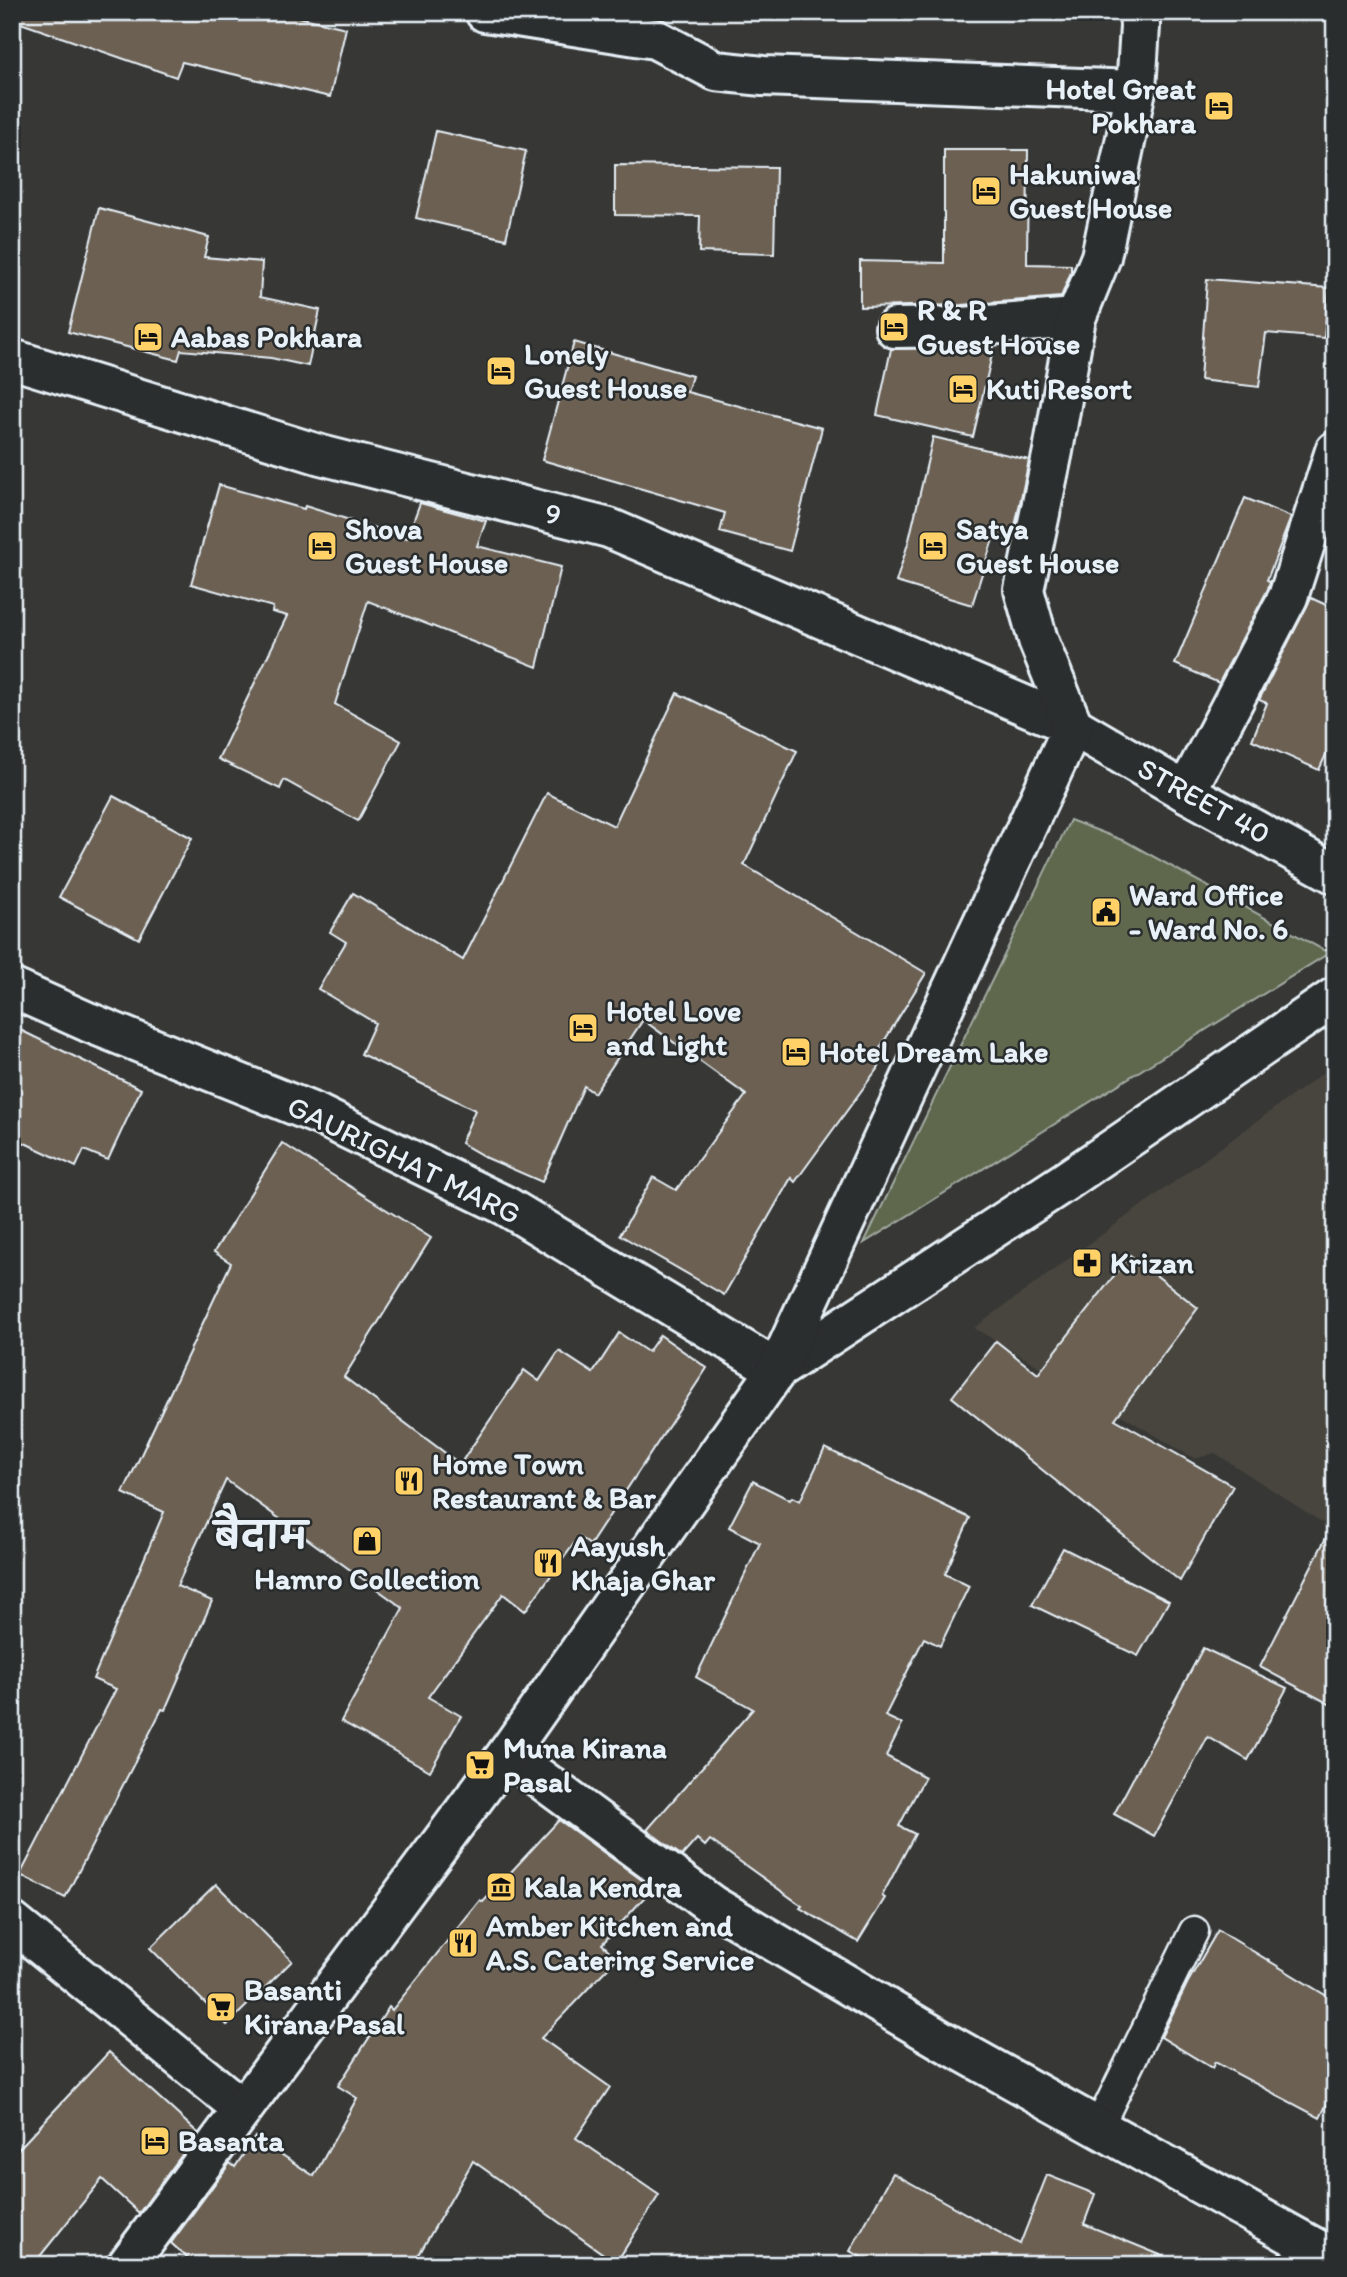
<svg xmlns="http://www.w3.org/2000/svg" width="1347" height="2277" font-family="Itim,'Playpen Sans Deva',sans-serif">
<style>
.built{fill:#47443e}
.green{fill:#5e674e;stroke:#a3aca3;stroke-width:2}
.building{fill:#6c6153;stroke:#e8f1f8;stroke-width:2}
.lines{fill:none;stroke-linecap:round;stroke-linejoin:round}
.lane-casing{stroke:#e8f1f8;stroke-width:33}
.street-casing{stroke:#e8f1f8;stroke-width:44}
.lane{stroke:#2a2d2e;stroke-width:28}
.street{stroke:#2a2d2e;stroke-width:38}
.labels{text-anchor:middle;stroke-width:5;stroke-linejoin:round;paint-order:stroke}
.poi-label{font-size:30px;font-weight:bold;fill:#e8f1f8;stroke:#2a2d2e;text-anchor:start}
.street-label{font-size:30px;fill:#e8f1f8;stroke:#2a2d2e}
.district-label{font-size:37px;font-weight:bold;fill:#e8f1f8;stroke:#2a2d2e}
</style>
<rect width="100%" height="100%" fill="#373735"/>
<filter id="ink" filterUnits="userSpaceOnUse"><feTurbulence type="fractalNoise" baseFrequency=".0143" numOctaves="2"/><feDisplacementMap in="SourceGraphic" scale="14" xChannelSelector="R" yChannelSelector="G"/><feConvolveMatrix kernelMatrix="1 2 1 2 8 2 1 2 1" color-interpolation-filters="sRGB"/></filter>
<g filter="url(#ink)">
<path class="built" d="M 1335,1064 L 1335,1531 L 1215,1453 L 1195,1459 L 974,1328 Z"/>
<path class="green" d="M 1070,820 L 1127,842 L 1329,953 L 864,1243 Z"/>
<g class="building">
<path d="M 12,12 L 277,12 L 346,28 L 330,97 L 182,62 L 176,77 L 12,20 Z"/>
<path d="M 436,131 L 526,151 L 506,239 L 416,218 Z"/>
<path d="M 944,150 L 1028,150 L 1027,264 L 1071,265 L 1071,272 L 1061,297 L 962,305 L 860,307 L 860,261 L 944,263 Z"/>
<path d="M 615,165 L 776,167 L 774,254 L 699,252 L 700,216 L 615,215 Z"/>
<path d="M 99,208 L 209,237 L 204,257 L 262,262 L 260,297 L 320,310 L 308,366 L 271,358 L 181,350 L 178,360 L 68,332 Z"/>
<path d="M 1207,279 L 1329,288 L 1324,338 L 1266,333 L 1259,387 L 1200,380 Z"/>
<path d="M 574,342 L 692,376 L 687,392 L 822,428 L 790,551 L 720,532 L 725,513 L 542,460 Z"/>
<path d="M 994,346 L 973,437 L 877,415 L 891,349 Z"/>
<path d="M 933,437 L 1029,460 L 1012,541 L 994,536 L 972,605 L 896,582 L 909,540 Z"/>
<path d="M 219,485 L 304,509 L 305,506 L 407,538 L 420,503 L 486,521 L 477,546 L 561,567 L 537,667 L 368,601 L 335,704 L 401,741 L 358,821 L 284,780 L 280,789 L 218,759 L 287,616 L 272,612 L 273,607 L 191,584 Z"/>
<path d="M 1245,498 L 1291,517 L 1267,580 L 1270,581 L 1268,589 L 1219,683 L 1175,664 Z"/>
<path d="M 1311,598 L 1335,609 L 1335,735 L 1319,770 L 1252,740 L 1267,703 L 1259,700 Z"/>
<path d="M 677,693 L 797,751 L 744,865 L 926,973 L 880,1048 L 888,1054 L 795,1182 L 791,1178 L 724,1295 L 620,1235 L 653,1177 L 676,1190 L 746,1095 L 643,1020 L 594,1093 L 584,1086 L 542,1182 L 487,1158 L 461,1143 L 475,1110 L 361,1054 L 375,1023 L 318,989 L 346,942 L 330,932 L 353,893 L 463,960 L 547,793 L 614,826 Z"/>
<path d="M 113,796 L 192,838 L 139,939 L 59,897 Z"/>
<path d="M 12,1026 L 141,1089 L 108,1160 L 84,1150 L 76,1167 L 12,1137 Z"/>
<path d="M 282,1143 L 431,1238 L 344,1377 L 460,1464 L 524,1370 L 539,1381 L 559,1351 L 593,1373 L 619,1333 L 648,1352 L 660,1335 L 707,1368 L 590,1545 L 579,1537 L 525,1611 L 503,1594 L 428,1697 L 461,1716 L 430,1771 L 341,1721 L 403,1608 L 226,1480 L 177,1586 L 212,1601 L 165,1710 L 162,1709 L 65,1898 L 20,1875 L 116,1689 L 93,1679 L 164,1512 L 123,1493 L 231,1263 L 214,1252 Z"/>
<path d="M 1130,1255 L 1198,1308 L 1115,1419 L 1233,1486 L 1180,1581 L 952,1397 L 996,1341 L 1038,1374 Z"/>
<path d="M 825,1448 L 970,1518 L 945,1574 L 969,1586 L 940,1646 L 924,1638 L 885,1716 L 902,1724 L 886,1756 L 925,1777 L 899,1826 L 915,1834 L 882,1896 L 885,1898 L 858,1942 L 800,1908 L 802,1906 L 710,1840 L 705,1846 L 697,1839 L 682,1856 L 647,1830 L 753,1709 L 696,1677 L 760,1543 L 729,1527 L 753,1481 L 790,1500 L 792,1497 L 800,1501 Z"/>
<path d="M 1335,1520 L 1335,1707 L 1260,1667 Z"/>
<path d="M 1063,1548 L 1169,1601 L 1138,1656 L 1032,1605 Z"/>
<path d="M 1203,1648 L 1287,1688 L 1248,1760 L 1208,1737 L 1154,1836 L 1114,1814 Z"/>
<path d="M 559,1820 L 653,1888 L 602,1944 L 617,1958 L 541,2038 L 610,2087 L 576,2138 L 659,2195 L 616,2263 L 473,2161 L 413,2265 L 195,2265 L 171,2243 L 230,2163 L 235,2167 L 255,2137 L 314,2176 L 357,2098 L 338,2086 L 389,2007 L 392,2010 L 480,1900 L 483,1902 Z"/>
<path d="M 216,1884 L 292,1961 L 227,2025 L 150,1948 Z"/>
<path d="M 1218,1930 L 1335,2001 L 1335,2088 L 1320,2118 L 1215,2062 L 1212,2068 L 1161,2037 L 1188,1982 Z"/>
<path d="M 109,2052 L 198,2133 L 139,2213 L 102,2179 L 33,2265 L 12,2265 L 12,2156 Z"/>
<path d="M 893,2173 L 1020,2244 L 1047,2175 L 1095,2194 L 1084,2224 L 1180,2263 L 1180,2265 L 876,2265 L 850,2251 Z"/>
</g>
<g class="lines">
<g class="lane-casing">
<path id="lane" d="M 1098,2128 L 1194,1931"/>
</g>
<g class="street-casing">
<g id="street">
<path d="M 485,12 L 655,39 L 716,71 L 763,76 L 1136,90"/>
<path d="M 895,328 L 963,327 L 1076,318"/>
<path d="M 12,359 L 321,455 L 609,528 L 1073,726 L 1186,792 L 1335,874"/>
<path d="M 1186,792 L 1288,597 L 1335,451"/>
<path d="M 12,988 L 88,1022 L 319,1115 L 506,1206 L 777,1370 L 1063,1183 L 1335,997"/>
<path d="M 507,1754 L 712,1905 L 943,2041 L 1335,2259"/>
<path d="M 12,1922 L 243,2109"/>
<path d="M 127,2265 L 507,1754 L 777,1370 L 1073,726 L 1038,640 L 1024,590 L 1053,451 L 1076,318 L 1101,257 L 1136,90 L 1140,26 L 1139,12"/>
</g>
</g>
<use href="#lane" class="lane"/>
<use href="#street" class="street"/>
</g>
</g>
<defs>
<g id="hotel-square" transform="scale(1.575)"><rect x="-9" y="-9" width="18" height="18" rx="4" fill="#ffd166" stroke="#2a2d2e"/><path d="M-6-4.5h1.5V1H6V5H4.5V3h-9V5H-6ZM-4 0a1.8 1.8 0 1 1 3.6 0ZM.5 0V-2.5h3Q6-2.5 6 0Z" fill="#111"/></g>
<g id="civic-square" transform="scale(1.575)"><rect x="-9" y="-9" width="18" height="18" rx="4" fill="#ffd166" stroke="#2a2d2e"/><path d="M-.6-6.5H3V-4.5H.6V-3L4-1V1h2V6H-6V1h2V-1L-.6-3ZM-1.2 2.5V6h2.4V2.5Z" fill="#111"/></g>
<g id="pharmacy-square" transform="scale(1.575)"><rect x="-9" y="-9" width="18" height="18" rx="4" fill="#ffd166" stroke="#2a2d2e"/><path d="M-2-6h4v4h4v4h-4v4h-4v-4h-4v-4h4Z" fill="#111"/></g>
<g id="restaurant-square" transform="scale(1.575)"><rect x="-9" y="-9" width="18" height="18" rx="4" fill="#ffd166" stroke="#2a2d2e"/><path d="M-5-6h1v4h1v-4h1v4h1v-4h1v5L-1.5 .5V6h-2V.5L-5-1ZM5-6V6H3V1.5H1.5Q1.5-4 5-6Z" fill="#111"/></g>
<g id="shop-square" transform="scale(1.575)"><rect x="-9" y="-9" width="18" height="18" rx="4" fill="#ffd166" stroke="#2a2d2e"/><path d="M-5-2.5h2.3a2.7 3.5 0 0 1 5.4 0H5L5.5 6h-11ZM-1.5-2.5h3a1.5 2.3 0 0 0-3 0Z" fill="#111"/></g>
<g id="supermarket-square" transform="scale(1.575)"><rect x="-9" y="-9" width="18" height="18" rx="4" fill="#ffd166" stroke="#2a2d2e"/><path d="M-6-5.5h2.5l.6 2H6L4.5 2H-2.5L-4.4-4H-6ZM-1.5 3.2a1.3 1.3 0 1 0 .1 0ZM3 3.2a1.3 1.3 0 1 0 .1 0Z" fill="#111"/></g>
<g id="museum-square" transform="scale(1.575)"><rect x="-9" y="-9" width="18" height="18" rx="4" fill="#ffd166" stroke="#2a2d2e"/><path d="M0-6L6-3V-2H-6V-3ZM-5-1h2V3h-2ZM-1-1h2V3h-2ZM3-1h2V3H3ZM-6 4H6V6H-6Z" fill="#111"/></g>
</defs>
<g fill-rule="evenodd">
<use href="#hotel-square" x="1219" y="106"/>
<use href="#hotel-square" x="986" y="191"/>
<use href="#hotel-square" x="894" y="327"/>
<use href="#hotel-square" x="148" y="337"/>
<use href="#hotel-square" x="501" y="371"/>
<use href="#hotel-square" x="963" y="389"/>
<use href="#hotel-square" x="322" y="546"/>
<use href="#hotel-square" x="933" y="546"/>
<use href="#civic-square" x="1106" y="912"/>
<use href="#hotel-square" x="583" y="1028"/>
<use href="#hotel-square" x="796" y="1052"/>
<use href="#pharmacy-square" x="1087" y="1263"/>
<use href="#restaurant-square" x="409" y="1481"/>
<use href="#shop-square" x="367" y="1541"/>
<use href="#restaurant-square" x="548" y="1563"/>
<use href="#supermarket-square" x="480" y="1765"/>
<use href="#museum-square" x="501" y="1887"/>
<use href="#restaurant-square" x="463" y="1943"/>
<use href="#supermarket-square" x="221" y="2007"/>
<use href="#hotel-square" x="155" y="2141"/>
</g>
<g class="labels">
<g class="poi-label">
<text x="1196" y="99" text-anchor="end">Hotel Great<tspan x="1196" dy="34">Pokhara</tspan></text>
<text x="1009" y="184">Hakuniwa<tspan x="1009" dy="34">Guest House</tspan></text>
<text x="917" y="320">R &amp; R<tspan x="917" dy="34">Guest House</tspan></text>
<text x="171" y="347">Aabas Pokhara</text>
<text x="524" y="364">Lonely<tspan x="524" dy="34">Guest House</tspan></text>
<text x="986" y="399">Kuti Resort</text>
<text x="345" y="539">Shova<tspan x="345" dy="34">Guest House</tspan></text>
<text x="956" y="539">Satya<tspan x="956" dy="34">Guest House</tspan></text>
<text x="1129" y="905">Ward Office<tspan x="1129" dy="34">- Ward No. 6</tspan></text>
<text x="606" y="1021">Hotel Love<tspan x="606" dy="34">and Light</tspan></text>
<text x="819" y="1062">Hotel Dream Lake</text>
<text x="1110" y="1273">Krizan</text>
<text x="432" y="1474">Home Town<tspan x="432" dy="34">Restaurant &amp; Bar</tspan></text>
<text x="571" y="1556">Aayush<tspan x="571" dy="34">Khaja Ghar</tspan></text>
<text x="367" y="1589" text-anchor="middle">Hamro Collection</text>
<text x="503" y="1758">Muna Kirana<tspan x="503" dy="34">Pasal</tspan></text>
<text x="524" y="1897">Kala Kendra</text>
<text x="486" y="1936">Amber Kitchen and<tspan x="486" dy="34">A.S. Catering Service</tspan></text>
<text x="244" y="2000">Basanti<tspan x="244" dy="34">Kirana Pasal</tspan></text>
<text x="178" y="2151">Basanta</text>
</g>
<g class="street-label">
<text transform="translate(553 514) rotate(14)" y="10">9</text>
<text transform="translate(1204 801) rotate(29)" y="10">STREET 40</text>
<text transform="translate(404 1160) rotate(26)" y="10">GAURIGHAT MARG</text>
</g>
<g class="district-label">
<text x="261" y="1548">बैदाम</text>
</g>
</g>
<rect width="1347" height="2277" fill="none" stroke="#2a2d2e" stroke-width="42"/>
<rect x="21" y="21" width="1305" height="2235" fill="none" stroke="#e8f1f8" stroke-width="2.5" filter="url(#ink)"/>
</svg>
